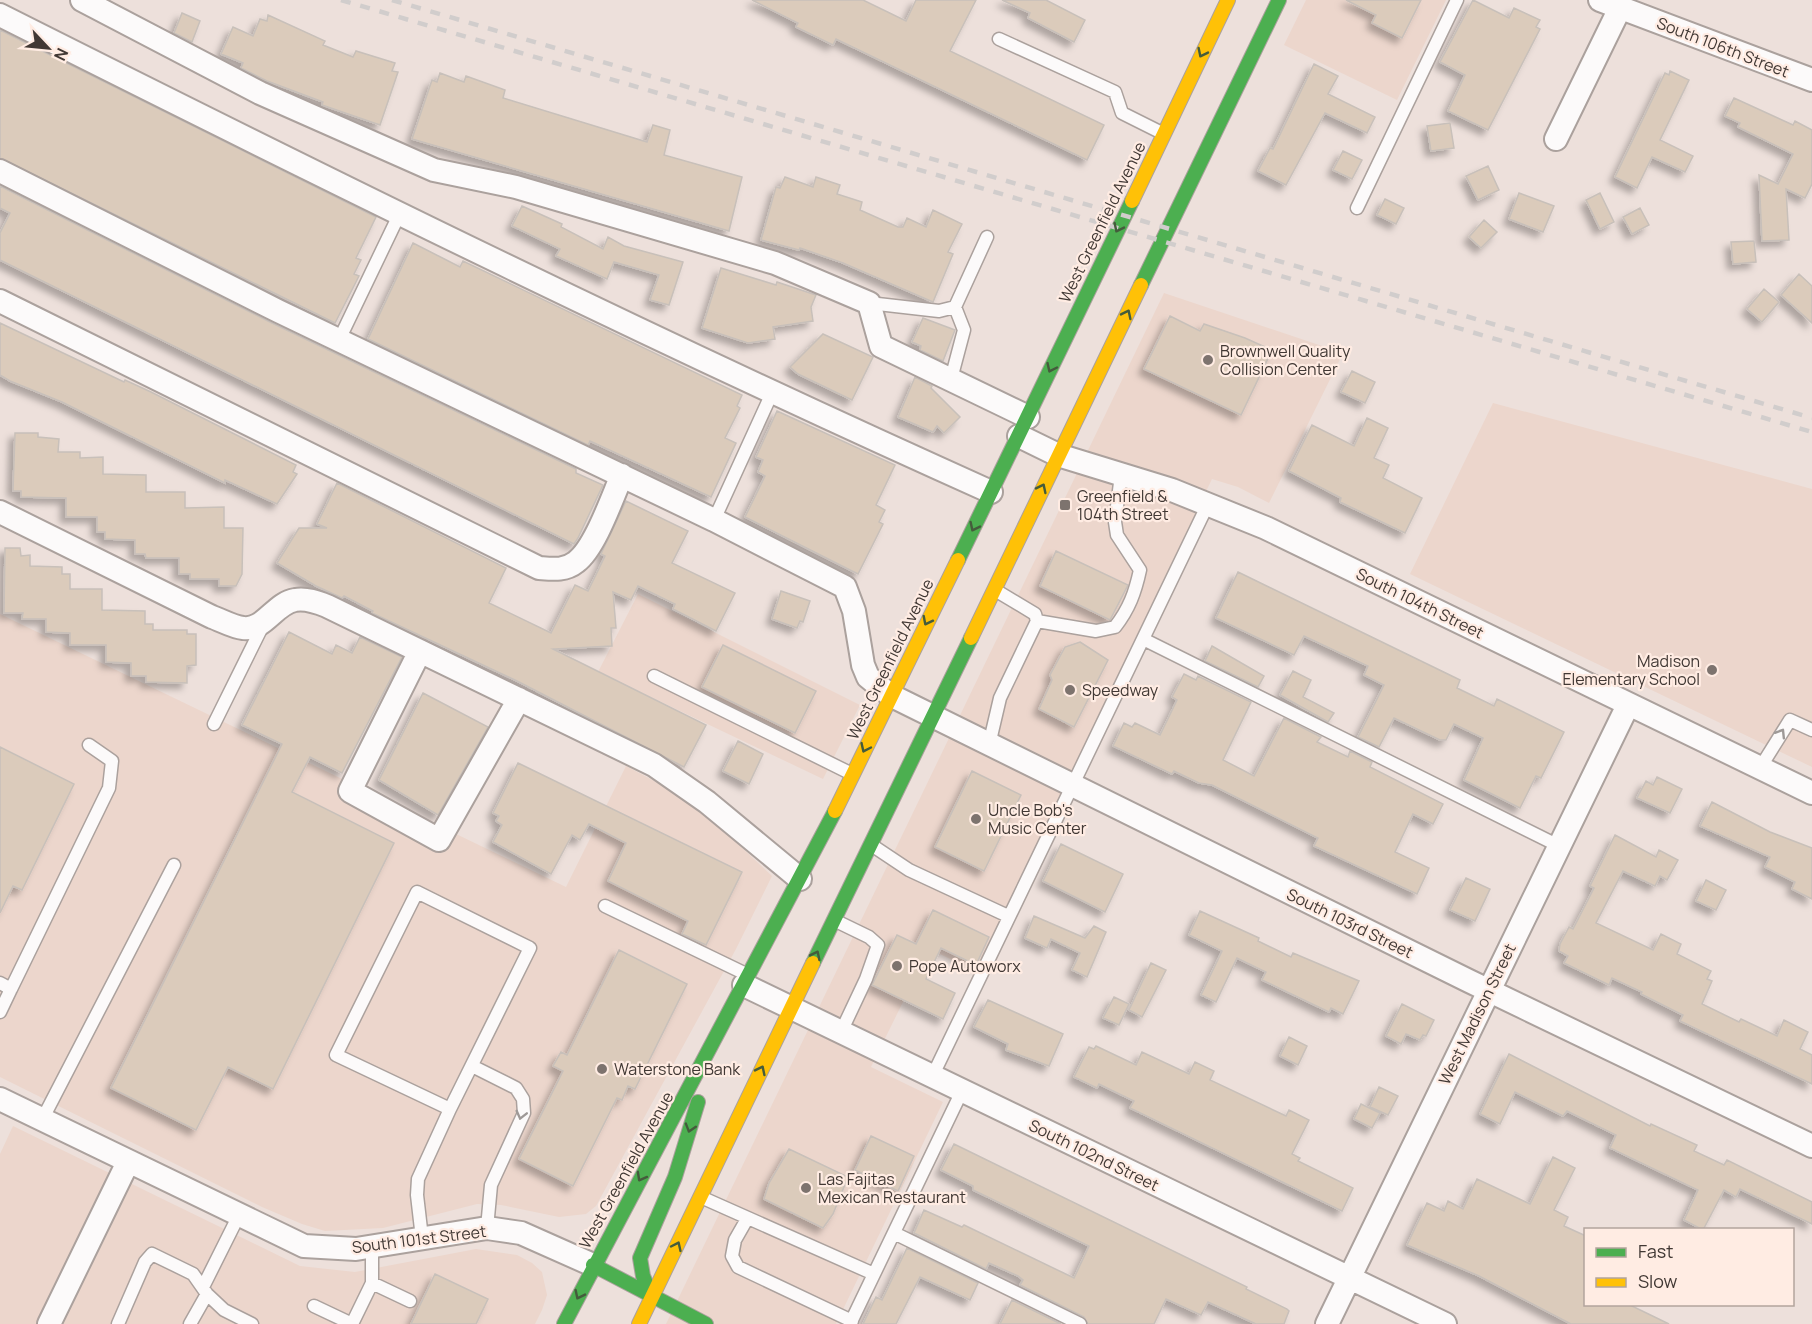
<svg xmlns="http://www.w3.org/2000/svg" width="1812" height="1324" viewBox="0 0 1812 1324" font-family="Manrope,sans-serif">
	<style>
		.built { fill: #ecd6cc }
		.building { fill: #dbcbbb; stroke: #c8c0ba; stroke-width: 1.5; filter: url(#shadow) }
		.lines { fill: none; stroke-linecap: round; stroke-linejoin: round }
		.lane-casing { stroke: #aba19d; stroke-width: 15 }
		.street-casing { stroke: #aba19d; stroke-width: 26 }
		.fast-casing { stroke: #aba19d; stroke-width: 16 }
		.slow-casing { stroke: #aba19d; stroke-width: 16 }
		.lane { stroke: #fcfafa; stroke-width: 12 }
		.street { stroke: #fcfafa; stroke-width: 22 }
		.fast { stroke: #4caf50; stroke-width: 14 }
		.slow { stroke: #ffc107; stroke-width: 14 }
		.rail { stroke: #d1cdcc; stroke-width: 4.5; stroke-dasharray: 10 10; stroke-linecap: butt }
		.oneway { stroke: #445c3c }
		.oneway2 { stroke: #9e9997 }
		.poi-dot { fill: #7d736e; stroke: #ffece3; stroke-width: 2 }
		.labels { text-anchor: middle; stroke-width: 4.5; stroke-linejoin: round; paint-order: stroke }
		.street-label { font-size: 16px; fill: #413834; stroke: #ffece3 }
		.poi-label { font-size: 16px; fill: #413834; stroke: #ffece3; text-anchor: start }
	</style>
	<defs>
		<filter id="shadow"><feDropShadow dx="-5.5" dy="5.5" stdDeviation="3" flood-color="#0004"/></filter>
	</defs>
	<rect width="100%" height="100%" fill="#ede0db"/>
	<!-- built -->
	<path class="built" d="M1306,0H1446L1397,100L1284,45Z
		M1164,293L1343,353L1269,503L1238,487L1212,479L976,971L929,949L871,1067L943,1102L836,1324H666Z
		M1493,403L1812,489V767L1410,574Z
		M638,594L860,705L823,779L598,672Z
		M0,614L566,887L626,766L694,802L772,876L736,949L596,1206L586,1214L559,1217L501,1205L477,1204L383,1228L325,1231L302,1224L262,1207L0,1077Z
		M13,1126L300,1266L355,1272L476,1249L517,1255L532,1263L542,1272L547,1295L542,1310L535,1324H0V1154Z"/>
	<!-- building -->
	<path class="building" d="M752,0H863L906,21L916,0H976L950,51L1104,125L1087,160L836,39L833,45L796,27L798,23Z
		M1002,0H1046L1085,20L1074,42L1028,18L1030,13Z
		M1346,0H1421L1402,38L1372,23L1376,15Z
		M1473,0L1509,18L1514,8L1540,20L1536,27L1540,29L1488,130L1448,111L1465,75L1440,62Z
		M182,13L200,21L192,42L174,33Z
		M268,15L325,41L323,45L353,57L356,51L395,63L392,71L398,72L380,125L322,105L323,102L267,81L241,68L243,63L221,54L233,27L253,36L260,19L267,21Z
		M0,30L376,217L356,258L361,260L354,274L359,276L335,323L0,158Z
		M1314,64L1338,76L1328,94L1375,117L1367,133L1325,113L1286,185L1258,171L1270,148L1273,149Z
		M1670,71L1689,80L1660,140L1693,156L1685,172L1652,157L1637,188L1615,177L1665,73L1669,75Z
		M440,73L464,82L466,76L505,90L503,98L647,142L653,125L670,130L664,155L742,177L729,231L412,139L432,80L437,82Z
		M1734,98L1793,125L1795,121L1812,130V184L1805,198L1786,189L1789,240L1762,241L1759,175L1778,184L1793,154L1738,127L1740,123L1725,116Z
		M1450,123L1454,148L1431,151L1427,126Z
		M1343,151L1362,160L1352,179L1333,170Z
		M1488,166L1499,190L1478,200L1466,176Z
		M785,177L813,187L816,177L840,185L837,194L862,202L860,210L898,227H903L907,218L926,227L933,210L962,224L948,252L953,254L933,302L843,263L800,248L799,250L761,240L776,187L780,188Z
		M0,186L272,323L576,469V473L603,485L578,538L574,544L0,260V233L10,213L0,208Z
		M1519,193L1554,206L1543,232L1509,219Z
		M1600,193L1614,222L1600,229L1586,200Z
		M1385,199L1404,208L1396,224L1377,215Z
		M522,206L562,224L561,227L603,249L608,237L624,246L683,262L669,305L650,300L659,275L614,262L607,279L556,256L560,249L512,226Z
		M1640,208L1649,225L1632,234L1623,217Z
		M1484,220L1497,232L1481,248L1469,237Z
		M1754,241L1756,262L1733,264L1731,242Z
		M413,243L460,267L463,261L742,395L737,406L740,408L725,438L736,443L711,497L590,441L588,445L368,339Z
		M721,268L776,285L777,282L816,295L811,307L813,321L773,327L775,339L748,343L702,328Z
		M1799,274L1812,286V323L1781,295Z
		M1764,289L1779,302L1762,322L1747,309Z
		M1170,316L1200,331L1204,324L1245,338L1272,350L1241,415L1144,369Z
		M923,318L955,330L943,361L920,350L921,346L912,342Z
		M0,323L124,382L125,380L151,392L296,465L293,472L297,474L277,504L225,480V483L62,402L10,381L0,375Z
		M823,334L873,357L852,400L798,374L790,367Z
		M1352,371L1375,382L1365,403L1341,392Z
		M915,377L932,386L931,388L960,417L944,433L937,426L933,432L898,417Z
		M777,411L895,465L876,505L885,510L879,522L883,524L858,574L745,517L765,476L758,472L763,460L756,457Z
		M1367,418L1388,428L1374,458L1389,465L1383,478L1422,498L1405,533L1340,502L1341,498L1289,471L1312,425L1354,446Z
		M15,433H38V437L59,439L58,452H80V458L103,457V474L146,475V492H185V508L224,507V528H243L242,574L236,586H219V579H190V574H179V558H146L145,554H135V540L105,539V532H97V517H66V498L21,497V491H13Z
		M337,483L506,568L489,603L551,633L575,585L588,591L605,556L601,554L626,501L688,531L672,563L735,593L716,631L673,609L675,604L638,586L631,600L613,592L616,628H611L612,646L553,649L706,725L684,767L517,681L372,613L373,611L344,596L342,598L316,586L277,563L299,528H327L317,524Z
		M5,548H20L21,556L30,555V566L62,567V574H70V589H102V610L145,611V624H153V630H187V634H196V665L187,666V683L146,682V676H131V663L106,662V645H70V633L46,632V619H22L23,613H4Z
		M1056,551L1128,585L1110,620L1040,586Z
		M1238,572L1460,680L1457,688L1494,706L1497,699L1564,732L1541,778L1536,776L1520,808L1464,780L1483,738L1454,724L1446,740H1440L1394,718L1379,747L1358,737L1384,685L1364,675L1368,666L1304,636L1294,655L1216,618Z
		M781,591L810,601L803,622L800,621L797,628L772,619Z
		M289,632L332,654L336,645L352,653L360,637L402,657L342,773L310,757L292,792L394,843L273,1089L228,1067L196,1130L111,1088L282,744L242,725Z
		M1080,642L1108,660L1074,727L1039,709L1052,680L1050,675L1065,647Z
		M723,645L816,691L795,733L702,687Z
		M1212,646L1264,676L1258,687L1205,661Z
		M1293,671L1311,680L1303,697L1334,713L1328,722L1280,695Z
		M1184,674L1196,680L1198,676L1251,702L1223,760L1254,776L1284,718L1321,737L1317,742L1348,757L1350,751L1372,762L1370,767L1443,804L1433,824L1413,814L1395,852L1429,868L1417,894L1314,846L1318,838L1212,785L1199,783L1174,771L1172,774L1113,746L1124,723L1132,727L1135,723L1160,735L1177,700L1172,697Z
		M423,693L488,727L438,815L379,780Z
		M738,741L763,754L749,784L723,771Z
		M0,747L74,784L22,890L13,886L0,913Z
		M518,763L742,872L706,945L682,934L688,921L608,881L626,843L589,824L580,840L572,835L551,874L493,842L502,825L496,821L499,816L493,813Z
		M972,771L1021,795L984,871L935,847Z
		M1657,777L1682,789L1670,813L1637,798L1646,781L1653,785Z
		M1712,802L1770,832L1812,848V899L1792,889L1795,882L1765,867L1770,857L1700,826Z
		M1615,835L1656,857L1659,850L1678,860L1667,880L1660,876L1655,886L1623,871L1596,923L1653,950L1661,934L1681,944L1677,954L1711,971L1707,979L1712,981L1702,1004L1739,1022L1741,1019L1777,1036L1784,1020L1808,1032L1800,1049L1812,1055V1084L1680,1021L1683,1015L1641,994L1642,992L1612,978L1609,985L1564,963L1568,956L1559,951L1560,944L1569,927L1573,929L1594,888L1590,886Z
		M1061,844L1123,874L1105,912L1043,881Z
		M1466,878L1490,889L1475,921L1450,910Z
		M1706,880L1726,890L1716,910L1696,901Z
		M933,910L989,937L976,965L941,948L926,979L955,993L943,1019L872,985L897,935L916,944Z
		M1200,911L1259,938L1258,941L1291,957L1293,953L1359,981L1343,1014L1331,1008L1329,1012L1262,980L1266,972L1237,958L1216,1002L1201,995L1222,951L1189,935Z
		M1034,916L1085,938L1094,926L1106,932L1087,977L1072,970L1080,953L1051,939L1047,948L1025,938Z
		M619,950L687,984L635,1089L628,1086L622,1100L617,1098L573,1186L519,1159L563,1071L553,1066L561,1052L567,1055Z
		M1151,963L1166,970L1142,1017L1129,1010Z
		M1114,997L1129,1004L1119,1025L1103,1018Z
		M988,1000L1063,1034L1049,1066L1006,1050L1008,1044L974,1027Z
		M1402,1004L1434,1020L1426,1036L1423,1035L1420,1040L1406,1034L1401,1044L1386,1036Z
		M1289,1037L1307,1046L1298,1065L1280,1056Z
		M1096,1046L1136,1065L1142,1052L1189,1074L1195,1062L1214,1071L1210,1080L1286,1116L1289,1110L1309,1120L1292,1154L1300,1158L1298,1161L1353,1188L1342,1211L1130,1108L1134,1101L1099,1084L1097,1088L1074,1077L1089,1047L1094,1049Z
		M1509,1054L1650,1126L1651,1124L1697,1145L1694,1151L1724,1165L1727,1160L1812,1202V1224L1740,1189L1736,1197L1724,1190L1703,1230L1684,1220L1698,1190L1610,1148L1616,1135L1567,1111L1563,1116L1515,1092L1500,1124L1480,1114Z
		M1379,1087L1398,1096L1388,1115L1370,1107Z
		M1361,1104L1380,1113L1372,1128L1354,1119Z
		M871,1136L914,1156L898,1191L855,1170Z
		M954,1144L1247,1287L1246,1289L1287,1309L1289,1311L1284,1324H1256L1208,1302L1201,1315L1166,1299L1154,1324H1088L1084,1317L1020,1285L1023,1280L1018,1276L989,1263L986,1269L914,1233L924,1210L962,1227L964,1225L1074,1278L1089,1246L973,1190V1186L941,1170Z
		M789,1149L848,1177L833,1214L823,1228L764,1199L769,1183Z
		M1553,1157L1575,1168L1554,1210L1568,1217L1564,1226L1586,1236V1305H1630L1669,1324H1571L1479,1276L1407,1245L1427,1203L1444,1211L1448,1201L1463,1209L1477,1179L1530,1204Z
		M907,1248L978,1283L970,1300L920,1277L896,1324H863L876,1297L882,1300Z
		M435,1274L488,1299L476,1324H411Z
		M1012,1300L1061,1324H1000Z"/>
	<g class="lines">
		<defs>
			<path id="lane" d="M999,39L1115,92L1122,113L1162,133
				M1357,208L1457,0
				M869,303L939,311L955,307L964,330L951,379
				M955,307L987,237
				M339,340L399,215
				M714,520L772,393
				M1037,621L1096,631L1115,627C1129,609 1135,593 1140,570L1117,535L1115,522L1121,475
				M1143,639L1559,846
				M654,676L852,774
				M214,724L264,623
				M989,745L1000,698L1037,621L1035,614L995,590
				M1760,768L1790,720L1812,730
				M873,846L909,870L1008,916
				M605,906L748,975
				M836,921L869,937L878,945L866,979L841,1032
				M0,983L11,989L0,1012
				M11,989L109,788L112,761L89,745
				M472,1066L516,1088L523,1099L524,1113L491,1185L487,1228
				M932,1077L1208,504
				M42,1120L174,865
				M703,1198L874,1274
				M747,1219L735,1240L732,1256L738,1267L852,1321
				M894,1233L1080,1324
				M422,1238L417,1195L418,1179L450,1109L530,948L417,892L336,1055L450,1109
				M372,1283L410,1301
				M203,1287L239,1215
				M314,1306L352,1324L372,1283V1247
				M118,1324L145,1262L152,1254L193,1274L207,1294L224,1310L252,1324
				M190,1324L207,1294
				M850,1324L962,1091"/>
			<path id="street" d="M82,0L260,93L434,170L516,187L775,263L869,303L881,346L1028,417
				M1600,0L1812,80
				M0,15C328,180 656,342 991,492
				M1556,139L1620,8
				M0,171L278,311L714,520L845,587L854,611L863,665L868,677L890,695L1469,981L1812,1146
				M0,301L539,568C552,569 565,571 576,562C595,548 612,498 622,475
				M1019,436L1058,455L1172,490L1266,528L1812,793
				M0,512L212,617C221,620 233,627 243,628C264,631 275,603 295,600C306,598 317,602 327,606L654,765L707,802L800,879
				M420,651L350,791L439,840L519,699
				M744,985L1445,1324
				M0,1099L304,1246L356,1249L487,1228L521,1233L593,1265
				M49,1324L128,1162
				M1327,1324L1628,705"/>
			<path id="fast" d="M1141,285L1279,0
				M958,560L1132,201
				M813,963L971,638
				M593,1265L706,1324
				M652,1298L643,1276L640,1258L675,1177L698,1102
				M564,1324L835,811"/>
			<path id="slow" d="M1132,201L1228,0
				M971,638L1141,285
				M835,811L958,560
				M639,1324L813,963"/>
		</defs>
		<!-- lane casing -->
		<use href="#lane" class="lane-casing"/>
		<!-- street casing -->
		<use href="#street" class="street-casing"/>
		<!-- fast casing -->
		<use href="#fast" class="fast-casing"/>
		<!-- slow casing -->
		<use href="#slow" class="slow-casing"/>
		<!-- lane -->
		<use href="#lane" class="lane"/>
		<!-- street -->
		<use href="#street" class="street"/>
		<!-- fast -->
		<use href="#fast" class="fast"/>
		<!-- slow -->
		<use href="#slow" class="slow"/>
		<!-- rail -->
		<path class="rail" d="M341,0L1812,432
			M392,0L1812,418"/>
	</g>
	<!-- one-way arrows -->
	<defs><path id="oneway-chevron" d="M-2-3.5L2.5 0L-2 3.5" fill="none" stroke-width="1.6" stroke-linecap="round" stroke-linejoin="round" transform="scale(1.5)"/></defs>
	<g class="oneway">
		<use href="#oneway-chevron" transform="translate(1202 53) rotate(116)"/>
		<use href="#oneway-chevron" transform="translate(1118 228) rotate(116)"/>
		<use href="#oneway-chevron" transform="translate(1127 314) rotate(-64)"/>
		<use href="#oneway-chevron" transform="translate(1051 368) rotate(115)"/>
		<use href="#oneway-chevron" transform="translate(1042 488) rotate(-64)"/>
		<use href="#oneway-chevron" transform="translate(974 527) rotate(116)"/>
		<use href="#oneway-chevron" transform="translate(927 621) rotate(117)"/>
		<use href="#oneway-chevron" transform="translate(865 748) rotate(115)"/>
		<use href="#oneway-chevron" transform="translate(816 955) rotate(-64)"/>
		<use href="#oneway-chevron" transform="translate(761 1070) rotate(-64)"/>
		<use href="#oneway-chevron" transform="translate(690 1128) rotate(107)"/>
		<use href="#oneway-chevron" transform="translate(641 1177) rotate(119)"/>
		<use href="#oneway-chevron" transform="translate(677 1246) rotate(-65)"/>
		<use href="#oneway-chevron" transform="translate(579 1295) rotate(116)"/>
	</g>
	<g class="oneway2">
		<use href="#oneway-chevron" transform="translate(1781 733) rotate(-58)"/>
		<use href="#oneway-chevron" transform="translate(521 1115) rotate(104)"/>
	</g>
	<!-- markers -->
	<g class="poi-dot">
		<circle cx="1208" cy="360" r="6"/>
		<rect x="1059" y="499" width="12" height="12" rx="3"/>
		<circle cx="1712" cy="670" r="6"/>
		<circle cx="1070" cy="690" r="6"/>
		<circle cx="976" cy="819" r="6"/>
		<circle cx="897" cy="966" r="6"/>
		<circle cx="602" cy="1069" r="6"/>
		<circle cx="806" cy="1188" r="6"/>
	</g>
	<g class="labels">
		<!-- street labels -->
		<g class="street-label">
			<text transform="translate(1723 47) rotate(21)" y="6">South 106th Street</text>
			<text transform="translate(1102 222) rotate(-64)" y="6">West Greenfield Avenue</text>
			<text transform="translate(1420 603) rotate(26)" y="6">South 104th Street</text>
			<text transform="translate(890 659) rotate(-64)" y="6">West Greenfield Avenue</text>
			<text transform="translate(1350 923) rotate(26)" y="6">South 103rd Street</text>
			<text transform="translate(1477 1014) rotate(-64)" y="6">West Madison Street</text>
			<text transform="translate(1094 1155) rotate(26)" y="6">South 102nd Street</text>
			<text transform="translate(626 1170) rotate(-61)" y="6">West Greenfield Avenue</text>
			<text transform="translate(419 1239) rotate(-7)" y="6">South 101st Street</text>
		</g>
		<!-- poi labels -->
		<g class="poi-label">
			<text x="1220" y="357">Brownwell Quality<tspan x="1220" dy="18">Collision Center</tspan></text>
			<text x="1077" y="502">Greenfield &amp;<tspan x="1077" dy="18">104th Street</tspan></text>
			<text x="1700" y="667" text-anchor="end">Madison<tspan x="1700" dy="18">Elementary School</tspan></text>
			<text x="1082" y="696">Speedway</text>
			<text x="988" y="816">Uncle Bob's<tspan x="988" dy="18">Music Center</tspan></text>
			<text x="909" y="972">Pope Autoworx</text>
			<text x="614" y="1075">Waterstone Bank</text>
			<text x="818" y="1185">Las Fajitas<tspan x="818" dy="18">Mexican Restaurant</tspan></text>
		</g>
	</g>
	<!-- legend -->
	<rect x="1584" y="1228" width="210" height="78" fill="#ffece3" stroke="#b3a49d" stroke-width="1.5"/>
	<rect x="1596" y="1248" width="30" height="9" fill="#4caf50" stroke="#b3a49d" stroke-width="1.5"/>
	<text x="1638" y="1258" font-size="18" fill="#413834">Fast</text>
	<rect x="1596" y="1278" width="30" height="9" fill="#ffc107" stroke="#b3a49d" stroke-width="1.5"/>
	<text x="1638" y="1288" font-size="18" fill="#413834">Slow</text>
	<!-- north arrow -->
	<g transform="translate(48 48) rotate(116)" stroke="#ffece3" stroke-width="4.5" paint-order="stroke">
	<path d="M0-4.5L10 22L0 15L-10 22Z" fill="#413834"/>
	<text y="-9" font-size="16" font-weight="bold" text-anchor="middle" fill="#413834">N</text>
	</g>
</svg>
